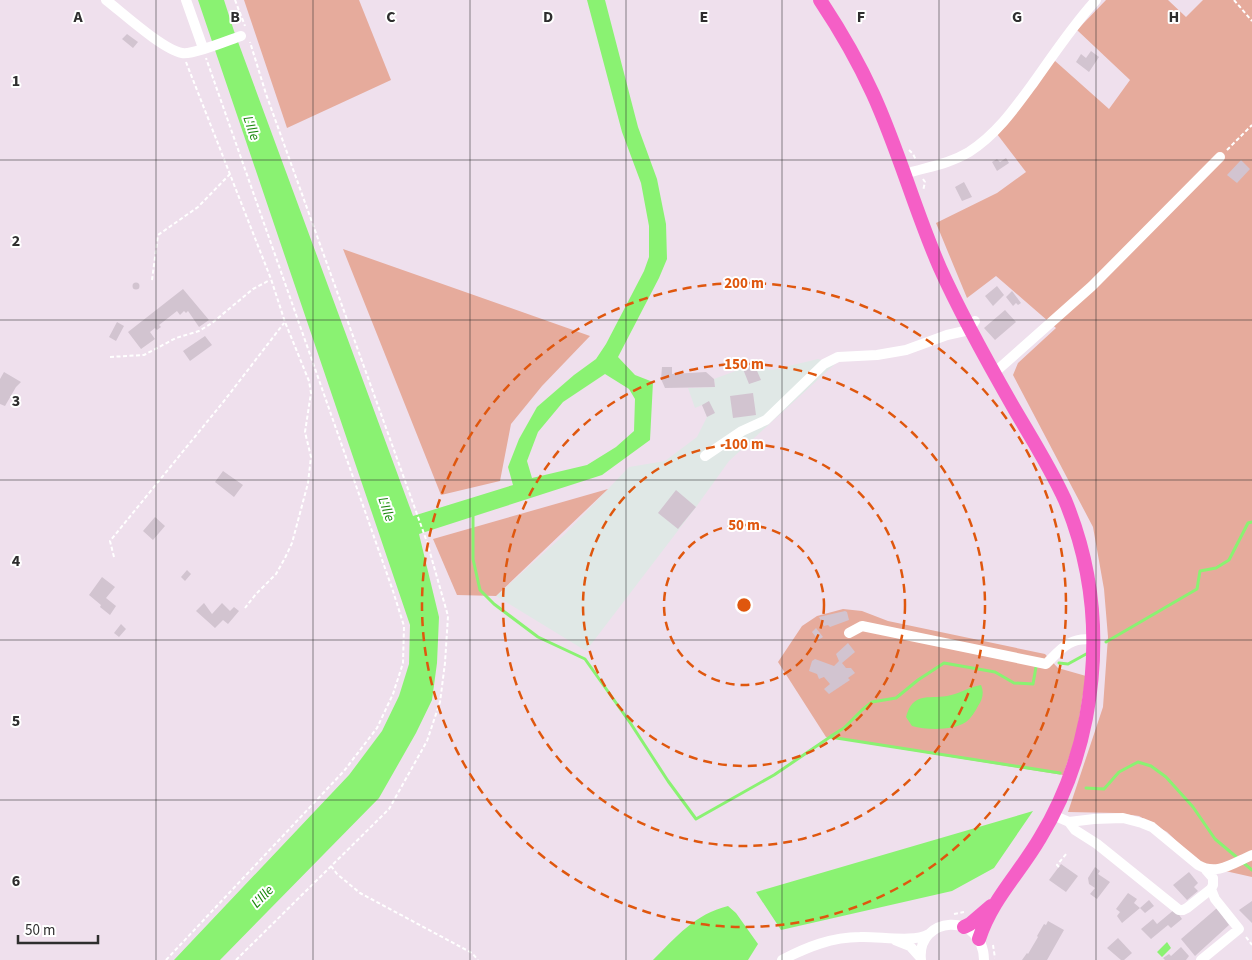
<svg xmlns="http://www.w3.org/2000/svg" width="1252" height="960" viewBox="0 0 1252 960" font-family="'Source Sans 3',sans-serif">
	<style>
		.industrial { fill: #e0e8e6 }
		.green { fill: #e6ab9c }
		.water { fill: #8af272; fill-rule: evenodd }
		.lines { fill: none; stroke-linecap: round; stroke-linejoin: round }
		.stream { stroke: #8af272; stroke-width: 3 }
		.building { fill: #d2c4d0 }
		.path { stroke: #fff; stroke-width: 2; stroke-dasharray: 4 2.5; stroke-linecap: butt }
		.minor { stroke: #fff; stroke-width: 10 }
		.major { stroke: #f55fc6; stroke-width: 14 }
		.grid { fill: none; stroke: #2e2e2e; stroke-width: 1; stroke-opacity: 0.55 }
		.ring { fill: none; stroke: #df570e; stroke-width: 2.5; stroke-dasharray: 9 6 }
		.labels { text-anchor: middle; stroke-width: 4; stroke-linejoin: round; paint-order: stroke }
		.water-label { font-size: 14px; font-style: italic; fill: #19870b; stroke: #fff }
		.grid-label { font-size: 16px; text-anchor: middle; font-weight: bold; fill: #2e2e2e; stroke: #fff; stroke-width: 4; stroke-linejoin: round; paint-order: stroke }
		.centre { fill: #df570e; stroke: #fff; stroke-width: 2.5 }
		.ring-label { font-size: 15px; text-anchor: middle; font-weight: bold; fill: #df570e; stroke: #fff; stroke-width: 4; stroke-linejoin: round; paint-order: stroke }
	</style>
	<rect width="100%" height="100%" fill="#efe0ed"/>
	<!-- industrial -->
	<path class="industrial" d="M818,359L835,364L729,461L696,507L586,651L496,596L565,534L629,467L665,461L697,437L707,417L702,405L695,408L688,388L715,387L714,379L754,364L772,370Z"/>
	<!-- green -->
	<path class="green" d="M244,0H359L391,80L287,128Z
		M1106,0H1168L1186,17L1203,0H1252V877L1203,866L1167,832L1139,816L1116,813L1068,812L1103,707L1108,637L1104,589L1093,527L1013,375L1018,363L1056,328L996,276L967,298L936,223L997,193L1026,172L997,134L1054,60L1109,109L1130,80L1077,30Z
		M343,249L590,336L542,386L511,424L500,481L441,495Z
		M608,489L496,596L457,595L433,539Z
		M843,609L862,611L888,621L1045,654L1058,668L1086,676L1076,737L1063,775L826,737L778,662L802,626L817,616Z"/>
	<!-- water -->
	<path class="water" d="M198,0H224L234,31L413,516L513,485L508,467L519,439L537,407L574,375L596,359L606,344L644,271L649,257V226L641,183L622,132L587,0H605L638,127L657,179L666,224L667,259L659,278L618,357L635,375L653,382L650,440L602,475L419,534L439,617L437,663L432,700L416,733L379,798L220,960H174L349,775L382,731L399,696L409,664L410,625ZM605,374L629,389L635,399L634,431L616,447L587,465L532,478L527,461L538,432L563,402Z
		M981,685C984,692 983,699 978,706C975,712 971,718 966,722C952,731 927,730 912,726L906,717C913,692 927,699 947,696C959,694 969,687 981,685Z
		M1033,811L994,868L952,891L781,930L756,892Z
		M728,906L736,913L758,944L748,960H653C676,937 695,914 728,906Z
		M1167,942L1171,948L1162,957L1157,952Z"/>
	<g class="lines">
		<!-- stream -->
		<path class="stream" d="M473,513V559L480,590L494,604L538,637L585,659L631,724L668,781L696,819L774,775L830,737L1060,773
			M1106,642L1197,589L1200,571L1216,568L1229,560L1248,523L1252,522
			M1059,663L1068,664L1088,653
			M831,736L844,728L862,710L872,702L896,698L918,680L944,663L995,672L1014,683L1033,684L1036,667
			M1086,788L1104,789L1119,772L1138,762L1151,766L1166,777L1193,807L1215,839L1252,870"/>
	</g>
	<!-- building -->
	<path class="building" d="M127,34L138,42L133,48L122,39Z
		M1091,51L1099,57L1089,72L1076,62L1081,54L1086,58Z
		M1006,158L1009,163L997,171L992,162L997,159L1000,162Z
		M1241,160L1250,169L1237,183L1227,175Z
		M964,182L972,197L962,201L955,187Z
		M132.5 286a3.5 3.5 0 1 1 7 0a3.5 3.5 0 1 1-7 0Z
		M997,286L1004,295L993,306L985,296Z
		M183,289L209,320L199,327L188,311L186,313L184,311L180,315L177,311L159,325L161,327L157,330L155,328L150,332L155,339L141,349L128,332Z
		M1012,291L1021,303L1018,305L1016,303L1013,306L1006,297Z
		M1005,310L1016,322L995,340L984,328Z
		M117,322L124,326L116,341L109,337Z
		M205,336L212,345L190,361L183,351Z
		M754,364L761,380L749,384L743,369Z
		M662,367H672V374L706,372L714,379L715,387L665,388L661,379Z
		M4,372L21,382L16,387L5,406L0,404V379Z
		M753,393L756,415L733,418L730,396Z
		M709,401L715,413L707,417L702,405Z
		M223,471L243,485L234,497L215,482Z
		M676,490L696,507L678,529L658,513Z
		M155,517L165,526L153,540L143,531Z
		M187,570L191,574L185,581L181,577Z
		M102,577L115,587L106,598L116,606L110,615L100,607L101,605L89,595Z
		M204,603L212,614L222,603L230,611L234,607L239,611L228,624L223,620L215,628L196,611Z
		M845,611L847,612L849,620L830,627L828,625L824,626L819,617Z
		M121,624L126,629L119,637L114,633Z
		M816,628L823,637L818,640L812,632Z
		M848,643L855,652L842,663L846,668H851L855,673L848,678L850,680L829,694L824,689L830,684L824,677L819,679L817,674L809,671L812,661L815,659L834,666L839,661L836,654Z
		M1061,864L1078,876L1066,892L1049,880Z
		M1095,867L1100,871L1098,874L1110,882L1097,899L1090,894L1095,888L1089,884L1088,878Z
		M1189,872L1198,883L1194,887L1198,891L1187,900L1173,885Z
		M1128,893L1137,899L1134,903L1140,908L1122,923L1117,916L1120,912L1116,909Z
		M1149,900L1154,906L1145,913L1140,908Z
		M1252,901V923L1239,910Z
		M1217,908L1229,925L1195,956L1181,939Z
		M1175,909L1182,919L1171,928L1168,925L1151,939L1141,929L1153,919L1157,924Z
		M1048,921L1064,930L1047,960H1022L1027,953L1028,954L1038,937L1037,936L1044,924L1046,925Z
		M1118,938L1132,953L1124,960H1121L1107,948Z
		M1181,947L1189,956L1186,960H1165L1163,958L1169,954L1171,956Z"/>
	<g class="lines">
		<!-- path -->
		<path class="path" d="M235,0L245,26
			M1234,0L1252,21
			M186,62L271,279L285,322L309,381L311,393L305,432L311,457L308,483L292,543L285,558L276,574L256,594L245,608
			M909,150L913,154L916,160
			M1227,150L1252,125
			M923,179L925,182L923,191
			M152,280L158,235L198,207L230,174
			M110,357L144,355L176,338L199,331L212,323L253,289L270,280
			M114,557L110,541L224,401L284,323
			M331,866L337,874L360,893L472,953L478,960
			M1059,867L1057,865L1067,853
			M954,914L964,912
			M1246,937L1252,945
			M993,945L995,958
			M166,960L344,771L377,728L393,694L403,663L404,626L393,591L206,58
			M236,960L389,809L427,741L440,702L445,663L448,616L427,542L266,94L250,42"/>
		<!-- minor -->
		<path class="minor" d="M106,0C123,13 162,49 182,53C193,55 229,40 241,36
			M186,0L203,48
			M905,174C927,167 949,164 969,152C997,134 1015,108 1034,82C1054,54 1073,25 1096,0
			M994,373L1092,286L1220,157
			M705,456L742,431L766,420L824,364L838,357L877,355L906,350L947,335L965,331L969,329L975,321
			M849,633L862,626L1046,664C1061,649 1070,636 1094,640
			M1053,815L1069,822L1094,819L1123,818L1142,823L1152,827L1198,865C1217,876 1233,863 1252,855
			M1069,822L1075,830L1097,844L1179,910H1183L1187,908L1211,889
			M895,940L910,946L920,957
			M782,960C807,947 832,937 860,937C879,936 914,943 929,934
			M921,960C916,916 983,910 984,960
			M1201,960L1239,929L1215,899L1211,889L1213,885V878L1206,870"/>
		<!-- major -->
		<path class="major" d="M820,0C840,30 858,61 873,94C899,151 915,211 940,268C962,317 988,363 1015,410C1032,439 1051,469 1065,500C1094,570 1100,644 1086,718C1078,759 1062,802 1040,838C1019,874 992,899 979,939
			M964,927L970,924L991,906"/>
	</g>
	<!-- grid -->
	<path class="grid" d="M156,0V960M313,0V960M470,0V960M626,0V960M782,0V960M939,0V960M1096,0V960M0,160H1252M0,320H1252M0,480H1252M0,640H1252M0,800H1252"/>
	<!-- distance rings -->
	<g class="ring">
		<circle cx="744" cy="605" r="80"/>
		<circle cx="744" cy="605" r="161"/>
		<circle cx="744" cy="605" r="241"/>
		<circle cx="744" cy="605" r="322"/>
	</g>
	<g class="labels">
		<!-- water labels -->
		<g class="water-label">
			<text transform="translate(252 128) rotate(71)" y="5">L'Ille</text>
			<text transform="translate(387 509) rotate(71)" y="5">L'Ille</text>
			<text transform="translate(262 896) rotate(-45)" y="5">L'Ille</text>
		</g>
	</g>
	<g class="grid-label">
		<text x="78" y="22">A</text>
		<text x="235" y="22">B</text>
		<text x="391" y="22">C</text>
		<text x="548" y="22">D</text>
		<text x="704" y="22">E</text>
		<text x="861" y="22">F</text>
		<text x="1017" y="22">G</text>
		<text x="1174" y="22">H</text>
		<text x="16" y="86">1</text>
		<text x="16" y="246">2</text>
		<text x="16" y="406">3</text>
		<text x="16" y="566">4</text>
		<text x="16" y="726">5</text>
		<text x="16" y="886">6</text>
	</g>
	<circle cx="744" cy="605" r="8" class="centre"/>
	<g class="ring-label">
		<text x="744" y="288">200 m</text>
		<text x="744" y="369">150 m</text>
		<text x="744" y="449">100 m</text>
		<text x="744" y="530">50 m</text>
	</g>
	<!-- scale -->
	<path d="M18 935v8h80v-8" fill="none" stroke="#2e2e2e" stroke-width="2.5"/>
	<text x="25" y="935" font-size="15" fill="#2e2e2e" stroke="#ffffff" stroke-width="4" paint-order="stroke">50 m</text>
</svg>
